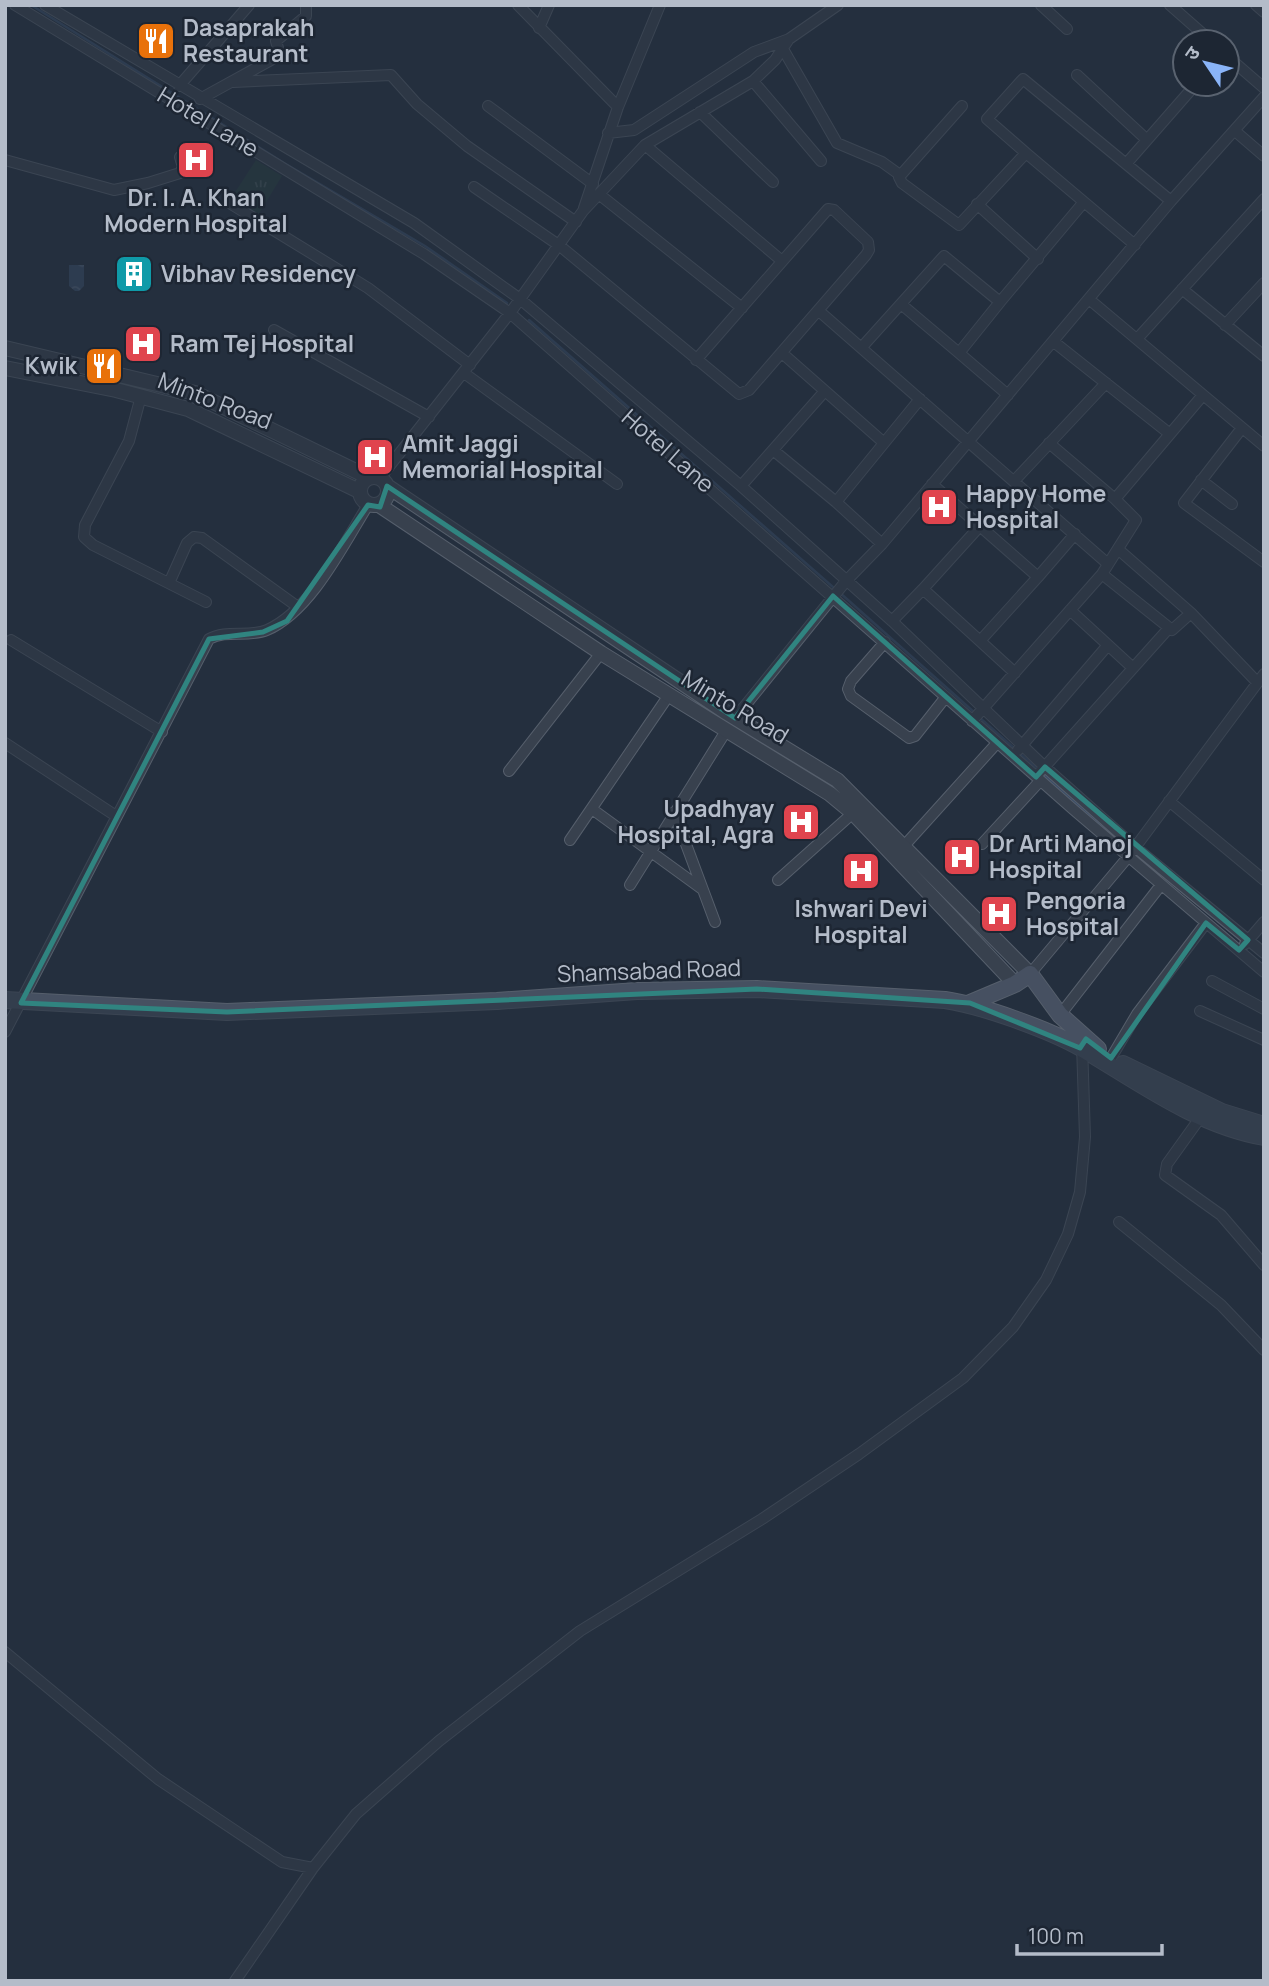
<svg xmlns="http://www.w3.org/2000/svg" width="1269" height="1986" viewBox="0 0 1269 1986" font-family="Manrope,'Noto Sans Devanagari',sans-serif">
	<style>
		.grass { fill: url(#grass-tufts) }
		.water { fill: url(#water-ripples) }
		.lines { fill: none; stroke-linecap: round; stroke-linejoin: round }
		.stream { stroke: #394c67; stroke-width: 2.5 }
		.minor-casing { stroke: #565f6c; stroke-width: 12 }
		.tertiary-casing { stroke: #565f6c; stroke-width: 16 }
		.secondary-casing { stroke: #565f6c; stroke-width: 18 }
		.minor { stroke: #38414e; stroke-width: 10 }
		.tertiary { stroke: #38414e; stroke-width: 14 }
		.secondary { stroke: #465061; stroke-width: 16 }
		.marked { fill: none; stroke: #308480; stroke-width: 5; stroke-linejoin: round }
		.labels { text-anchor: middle; stroke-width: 5; stroke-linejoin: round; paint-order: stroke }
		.poi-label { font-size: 23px; font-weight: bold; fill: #b4bcc9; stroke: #1d2633; text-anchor: start }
		.street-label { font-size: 23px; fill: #b4bcc9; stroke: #1d2633 }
	</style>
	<defs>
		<pattern id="grass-tufts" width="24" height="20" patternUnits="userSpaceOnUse" patternTransform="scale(1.75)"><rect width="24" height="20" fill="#263c3f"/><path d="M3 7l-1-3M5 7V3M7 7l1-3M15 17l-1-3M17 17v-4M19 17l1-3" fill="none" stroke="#435659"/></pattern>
		<pattern id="water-ripples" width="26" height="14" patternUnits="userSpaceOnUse" patternTransform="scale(1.75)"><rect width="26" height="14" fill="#394c67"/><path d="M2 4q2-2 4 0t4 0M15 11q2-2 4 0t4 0" fill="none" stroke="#53647b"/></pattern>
	</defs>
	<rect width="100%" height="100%" fill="#242f3e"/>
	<!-- grass -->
	<path class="grass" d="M256,160L282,176L257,217L230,200Z"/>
	<!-- water -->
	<path class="water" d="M69,265H84V286L79,291H75L69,286Z"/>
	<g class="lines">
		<!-- stream -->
		<path class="stream" d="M31,5L284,163L425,246L507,303
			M529,320L834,588
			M839,592L975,713
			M980,718L1014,748
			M1019,753L1038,769
			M1043,774L1119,841"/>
		<defs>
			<path id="minor" d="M15,5L424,254L510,313L1074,810L1264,972
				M45,5L414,223L520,299L741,486L892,621L1045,767L1135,847L1264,953
				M518,5L618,107
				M1041,5L1067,29
				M1170,5L1212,42
				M1256,5L1264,12
				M539,28L549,5
				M783,49L837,143L882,162L900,175
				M1227,56L1264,88
				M1077,75L1146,139
				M753,81L821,161
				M233,82L391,75L417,104L467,146L576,222
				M179,86L249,5
				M200,99L280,55L276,41L306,16V5
				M488,106L593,184
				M962,106L899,177L902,183L959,225L1026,153L1135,245
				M700,112L773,182
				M1235,131L1264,156
				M608,133L634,130L754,52L789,39L838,5
				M645,145L782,261
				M1026,153L987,119L1023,79L1171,201
				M5,160L114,190L148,183L180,173L183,167L180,157
				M1126,164L1196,84
				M474,187L560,246L739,394L749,390L866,255L869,250L868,242L834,210L828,209L696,360
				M600,195L742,308
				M231,204L368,288L470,365
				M977,204L1038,259
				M584,208L618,107L660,5
				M1182,289L1264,356
				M1090,300L1264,446
				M1000,302L1083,203
				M901,304L959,353
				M819,311L1108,564
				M1225,325L1264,283
				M274,330L429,417
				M1137,339L1264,199
				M862,347L944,256L1000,302L959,353L1008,395
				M782,353L883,442
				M464,373L617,484
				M141,396L129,441L85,525L84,537L93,545L206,602
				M1242,428L1184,503L1264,562
				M1170,434L1203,395
				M1049,443L1115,499L1170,434L1054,342
				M773,450L836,502
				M380,478L510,313L583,211L645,145L753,81L775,60L789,39
				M1015,480L1106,383
				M1201,480L1232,504
				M932,484L1038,577L1075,534
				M741,486L824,392
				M980,526L923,589L980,641
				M882,544L836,502L920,399
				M1119,550L1191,613L1257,682
				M1102,574L1172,630L1191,613
				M170,581L187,543L194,537L202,538L298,607
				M892,621L923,589
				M11,640L162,732
				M885,642L851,681L848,689L851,696L909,738L915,736L945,698
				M1108,645L1133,668
				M1015,673L980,641L1038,577
				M735,718L846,581L882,544L1171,201L1264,97
				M972,721L1102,574L1136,520L1115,499
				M5,743L116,816
				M1018,750L1108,645L1070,610
				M509,771L601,653
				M1040,772L1169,628
				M1169,801L1264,880
				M592,809L702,889
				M674,812L715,922
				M570,840L669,695
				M982,844L1040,781
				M904,846L997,743
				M778,880L853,813
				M630,885L726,731
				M1245,944L1264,922
				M1030,974L1128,857L1264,674
				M1212,981L1264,1009
				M1200,1011L1264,1040
				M1060,1015L1161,885
				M5,1032L209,639C227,629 248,638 267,630C311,611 343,545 368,505
				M1111,1058L1137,1014L1206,923
				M1205,1111L1167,1164L1165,1175L1221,1215L1264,1265
				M1119,1222L1221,1305L1264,1350
				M5,1652L158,1779L282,1862L313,1868
				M235,1981L313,1868L356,1814L439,1741L580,1631L762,1519L859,1454L963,1378L1013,1327L1046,1280L1068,1234L1080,1192L1085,1137L1082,1044"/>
			<path id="tertiary" d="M5,348L195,393L368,477
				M5,368L116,390L188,409L359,491
				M360 491a14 14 0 1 1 28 0a14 14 0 1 1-28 0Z
				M387,486L724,711L837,780L1030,974
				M379,505L601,653L830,794L853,813L1015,984"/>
			<path id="secondary" d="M5,1000L227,1012L497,1001L637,991L757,989L945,1000C980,1005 1050,1030 1081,1048C1139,1082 1196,1125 1264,1137
				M970,1003L1015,984L1030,974L1060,1015L1098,1049
				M1123,1064L1222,1112L1264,1125"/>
		</defs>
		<!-- minor casing -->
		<use href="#minor" class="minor-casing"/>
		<!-- tertiary casing -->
		<use href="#tertiary" class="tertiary-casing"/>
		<!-- secondary casing -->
		<use href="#secondary" class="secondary-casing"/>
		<!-- minor -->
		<use href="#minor" class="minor"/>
		<!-- tertiary -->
		<use href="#tertiary" class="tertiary"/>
		<!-- secondary -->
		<use href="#secondary" class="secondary"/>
	</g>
	<!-- marked area -->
	<path d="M0 0H1269V1986H0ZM387,486L735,718L833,596L1036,777L1045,767L1248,940L1239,950L1206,923L1111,1058L1086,1039L1080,1048L970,1003L757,989L227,1012L21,1003L209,639L263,632L287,621L368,505L380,507Z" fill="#242f3e" fill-opacity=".55" fill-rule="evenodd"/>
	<path class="marked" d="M387,486L735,718L833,596L1036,777L1045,767L1248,940L1239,950L1206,923L1111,1058L1086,1039L1080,1048L970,1003L757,989L227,1012L21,1003L209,639L263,632L287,621L368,505L380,507Z"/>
	<!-- icons -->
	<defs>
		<symbol id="restaurant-square" viewBox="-11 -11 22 22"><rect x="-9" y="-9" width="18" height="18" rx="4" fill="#e8710a" stroke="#1d2633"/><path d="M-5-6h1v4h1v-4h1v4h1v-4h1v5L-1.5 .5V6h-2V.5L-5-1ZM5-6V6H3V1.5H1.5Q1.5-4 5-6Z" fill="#fff"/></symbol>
		<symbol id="hospital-square" viewBox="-11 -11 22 22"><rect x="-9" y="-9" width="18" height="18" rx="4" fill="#e0444e" stroke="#1d2633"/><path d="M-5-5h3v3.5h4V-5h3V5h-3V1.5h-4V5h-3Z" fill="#fff"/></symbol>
		<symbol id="building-square" viewBox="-11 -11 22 22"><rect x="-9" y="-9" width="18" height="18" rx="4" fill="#0f9aa8" stroke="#1d2633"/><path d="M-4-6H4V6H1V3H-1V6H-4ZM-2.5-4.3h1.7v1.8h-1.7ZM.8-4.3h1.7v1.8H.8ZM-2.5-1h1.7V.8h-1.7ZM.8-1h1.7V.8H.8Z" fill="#fff"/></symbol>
	</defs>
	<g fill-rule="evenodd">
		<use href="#restaurant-square" x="134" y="19" width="44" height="44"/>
		<use href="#hospital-square" x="174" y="138" width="44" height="44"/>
		<use href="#building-square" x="112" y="252" width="44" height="44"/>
		<use href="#hospital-square" x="121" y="322" width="44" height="44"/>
		<use href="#restaurant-square" x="82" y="344" width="44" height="44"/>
		<use href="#hospital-square" x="353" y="435" width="44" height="44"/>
		<use href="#hospital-square" x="917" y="485" width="44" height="44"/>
		<use href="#hospital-square" x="779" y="800" width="44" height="44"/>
		<use href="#hospital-square" x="940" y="835" width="44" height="44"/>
		<use href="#hospital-square" x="839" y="849" width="44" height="44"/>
		<use href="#hospital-square" x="977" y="892" width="44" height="44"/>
	</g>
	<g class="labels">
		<!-- poi labels -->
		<g class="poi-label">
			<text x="183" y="36">Dasaprakah<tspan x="183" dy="26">Restaurant</tspan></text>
			<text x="196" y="206" text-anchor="middle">Dr. I. A. Khan<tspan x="196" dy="26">Modern Hospital</tspan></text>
			<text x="161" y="282">Vibhav Residency</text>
			<text x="170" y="352">Ram Tej Hospital</text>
			<text x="77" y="374" text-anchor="end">Kwik</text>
			<text x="402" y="452">Amit Jaggi<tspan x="402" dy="26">Memorial Hospital</tspan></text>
			<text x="966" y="502">Happy Home<tspan x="966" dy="26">Hospital</tspan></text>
			<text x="774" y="817" text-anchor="end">Upadhyay<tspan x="774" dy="26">Hospital, Agra</tspan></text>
			<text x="989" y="852">Dr Arti Manoj<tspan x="989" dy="26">Hospital</tspan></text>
			<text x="1026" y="909">Pengoria<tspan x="1026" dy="26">Hospital</tspan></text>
			<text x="861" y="917" text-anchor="middle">Ishwari Devi<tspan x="861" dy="26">Hospital</tspan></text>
		</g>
		<!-- street labels -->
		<g class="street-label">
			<text transform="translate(208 122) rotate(31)" y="8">Hotel Lane</text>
			<text transform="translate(215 401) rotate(21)" y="8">Minto Road</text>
			<text transform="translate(668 451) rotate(41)" y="8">Hotel Lane</text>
			<text transform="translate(735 707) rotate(31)" y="8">Minto Road</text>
			<text transform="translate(649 971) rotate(-2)" y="8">Shamsabad Road</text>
		</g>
	</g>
	<!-- border -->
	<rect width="1269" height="1986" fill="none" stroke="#b4bcc9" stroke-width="14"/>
	<!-- north arrow -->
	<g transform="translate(1206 63) rotate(305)"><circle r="33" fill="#1d2633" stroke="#59626f" stroke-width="2"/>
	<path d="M0-5L12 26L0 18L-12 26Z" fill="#8ab4f8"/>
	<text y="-10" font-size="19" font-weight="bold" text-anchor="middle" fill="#b4bcc9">उ</text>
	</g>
	<!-- scale -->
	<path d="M1017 1944v10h145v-10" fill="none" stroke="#b4bcc9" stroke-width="3.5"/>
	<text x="1028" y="1944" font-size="21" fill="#b4bcc9" stroke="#1d2633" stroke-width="5" paint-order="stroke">100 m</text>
</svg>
